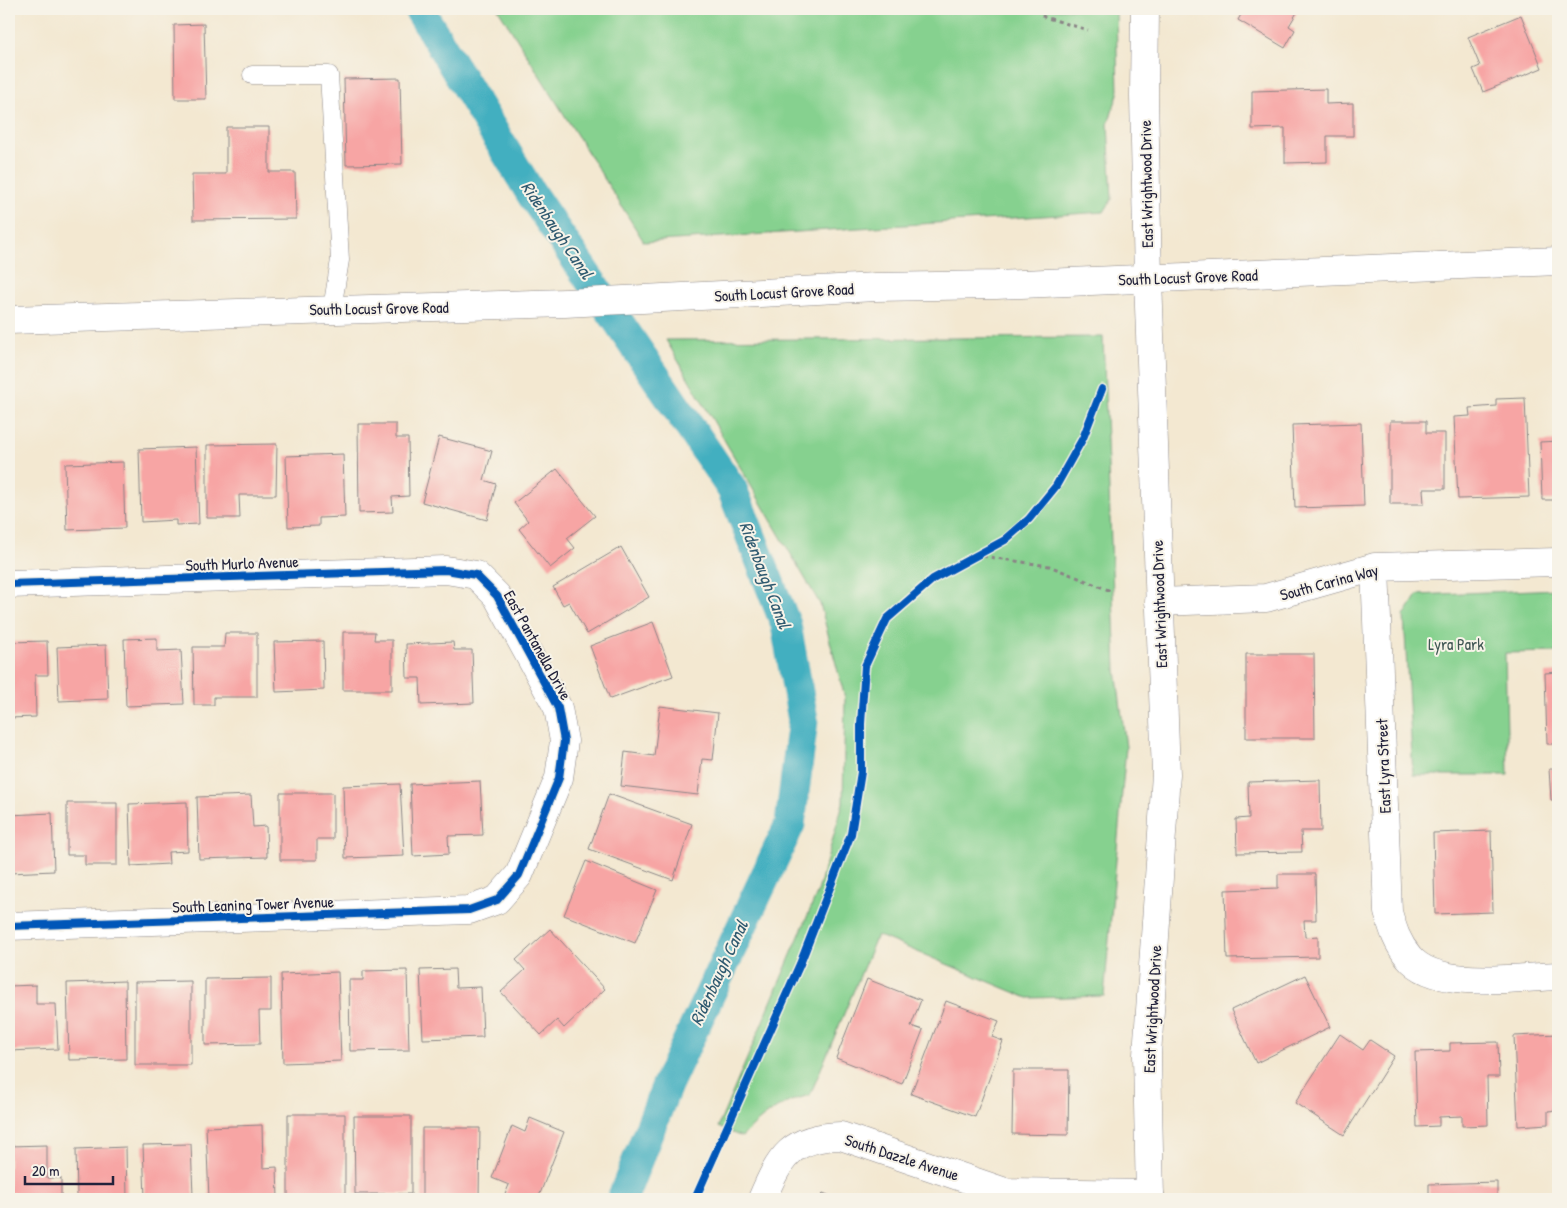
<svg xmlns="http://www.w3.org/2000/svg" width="1567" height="1208" viewBox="0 0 1567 1208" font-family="'Patrick Hand',sans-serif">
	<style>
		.green { fill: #86d18f; stroke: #547a65 }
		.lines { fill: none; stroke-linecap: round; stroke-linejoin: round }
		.canal { stroke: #43afc0; stroke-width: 31 }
		.building { fill: #f7a5a4 }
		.lane-casing { stroke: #8a8586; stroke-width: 19 }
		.street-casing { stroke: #8a8586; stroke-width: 29 }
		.secondary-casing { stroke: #8a8586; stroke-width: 29 }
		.path { stroke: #8a8586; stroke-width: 3; stroke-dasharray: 4 4; stroke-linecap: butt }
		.lane { stroke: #fff; stroke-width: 18 }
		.street { stroke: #fff; stroke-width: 28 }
		.secondary { stroke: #fff; stroke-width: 28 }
		.cycleway-casing { stroke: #f7f3e8; stroke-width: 11 }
		.cycleway { stroke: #0057b8; stroke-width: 8 }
		.labels { text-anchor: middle; stroke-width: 4; stroke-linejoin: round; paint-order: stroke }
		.street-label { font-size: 16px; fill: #22223b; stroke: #f7f3e8 }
		.park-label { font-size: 16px; fill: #405754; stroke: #f7f3e8 }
		.water-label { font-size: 18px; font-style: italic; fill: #2f5a70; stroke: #f7f3e8 }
	</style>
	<rect width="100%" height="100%" fill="#f7f3e8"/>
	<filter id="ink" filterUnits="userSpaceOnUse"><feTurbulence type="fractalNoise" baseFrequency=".02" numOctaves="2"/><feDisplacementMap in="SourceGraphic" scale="10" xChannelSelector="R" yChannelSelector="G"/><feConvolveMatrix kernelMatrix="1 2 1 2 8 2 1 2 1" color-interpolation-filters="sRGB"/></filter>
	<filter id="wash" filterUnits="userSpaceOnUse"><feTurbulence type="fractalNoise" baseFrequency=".0096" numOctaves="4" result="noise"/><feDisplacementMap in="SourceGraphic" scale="20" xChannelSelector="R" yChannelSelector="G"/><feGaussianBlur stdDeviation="1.12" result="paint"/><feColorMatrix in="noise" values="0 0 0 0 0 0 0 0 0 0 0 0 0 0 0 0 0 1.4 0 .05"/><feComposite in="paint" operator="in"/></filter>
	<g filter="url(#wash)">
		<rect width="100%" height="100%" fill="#f3e8d1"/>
		<!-- green -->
		<path class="green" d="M498,9H1116L1118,94L1108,124L1112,199L1104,212L644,242Z
			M1103,337L1116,670L1126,747L1104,996L1028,998L877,935L810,1095C779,1103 764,1115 742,1137L718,1127L818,891L843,803L845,698L820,604L666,340Z
			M1558,589V652L1505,653L1508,775H1413L1404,616L1417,595Z"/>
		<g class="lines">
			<!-- canal -->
			<path class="canal" d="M419,9L532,195L732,489L786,625L803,720L790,824L667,1085L622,1199"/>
		</g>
		<g id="blocks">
			<!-- building -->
			<path class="building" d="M1244,9H1299L1289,26L1295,30L1285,48L1238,20Z
				M1521,15L1542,68L1483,92L1473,69L1480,66L1468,37Z
				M204,24L206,99H175L174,25Z
				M400,78L402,164L346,165L344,79Z
				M1326,89V104L1353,103V136H1327V162L1285,163V128L1252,129V91Z
				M226,127H269V172H295L296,219L193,220L192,174H226Z
				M1525,398L1529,497L1458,499L1454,417L1470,416L1469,408L1496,406V399Z
				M1390,421H1426V433H1445V489H1423L1424,504H1390Z
				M1361,423L1364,506L1295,508L1292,425Z
				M358,424H396V438H408L409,496L392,497L393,512L359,513Z
				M439,437L492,451L484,480L496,484L487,520L422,502Z
				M1558,441V500H1542L1540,442Z
				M277,444L276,495H239L240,518H207V445Z
				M196,447L199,524L176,525V520L141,522L139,449Z
				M343,454L345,517L319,518V526L288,527L286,456Z
				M123,462L125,528L67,530L65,464Z
				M557,469L595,516L567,538L575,548L550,568L519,529L528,521L514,503Z
				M621,547L649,597L587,634L569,602L563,605L553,587Z
				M653,622L673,676L610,699L590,646Z
				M343,632H375L374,640H392V690H343Z
				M225,633H257V697H214V705H194L193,647H224Z
				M157,638V651L181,650L184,704L126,706L124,639Z
				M47,641L48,675H35L36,717L9,718V642Z
				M323,641L324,690L276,692L274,642Z
				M453,642L454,650H472L474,703L421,705L420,678H407L406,644Z
				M106,645L108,699L59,701L57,647Z
				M1246,654H1314L1315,738H1246Z
				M1558,672V744H1547L1545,673Z
				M660,706L718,713L713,760L702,759L698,795L621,786L625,752L654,756Z
				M1549,769H1558V800H1551Z
				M1320,780L1321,831H1301L1302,852L1237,853L1236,819L1249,818L1248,782Z
				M480,781L483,835L448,836L449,854L413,856L410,784Z
				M400,784L404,856L345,858L343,786Z
				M280,793H333V839H317V860H280Z
				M609,794L692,824L673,880L589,849Z
				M251,795L253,827L266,826L267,857L199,859L197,797Z
				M187,802L188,851L168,852L169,864L131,866L129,804Z
				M67,803H117V865H85V855H67Z
				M52,813L54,871L9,873V815Z
				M1491,831L1493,912L1435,914L1433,833Z
				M586,861L657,890L635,943L564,915Z
				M1278,874H1315L1316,920H1304L1305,937L1318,936V957L1227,959L1225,890L1278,888Z
				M550,929L605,989L564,1028L557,1020L541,1035L501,992L525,970L516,960Z
				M455,969L456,988L481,987L483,1037L423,1039L420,970Z
				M407,970L409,1050L350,1051L349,980H363V971Z
				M338,972L341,1061L283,1063L281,974Z
				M1305,975L1330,1027L1256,1063L1231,1010Z
				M271,978V1011H259L260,1044L205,1045V979Z
				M867,979L921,1000L911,1026L923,1030L902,1084L836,1058Z
				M125,981L126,1059L69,1060L67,983Z
				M191,981V1065H135V982Z
				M36,985V1004H56L58,1049L9,1051V986Z
				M946,1001L999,1021L992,1037L1003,1041L975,1117L911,1094Z
				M1340,1034L1363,1050L1370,1040L1394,1056L1344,1135L1295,1103Z
				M1558,1034V1110L1548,1111V1124L1518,1126L1514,1036Z
				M1498,1042L1499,1077H1487L1488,1125L1462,1126V1116L1439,1117V1126L1417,1127L1415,1052L1450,1051V1043Z
				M1013,1070H1069L1068,1135L1012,1134Z
				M288,1114H345V1199H288Z
				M354,1116H411V1194H355Z
				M530,1118L564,1132L538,1199H503L509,1185L492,1178L512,1126L525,1132Z
				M262,1125L263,1168L277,1167L278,1199H209L206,1127Z
				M422,1128H480L479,1199H422Z
				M191,1144L193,1196H177V1199H145L143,1145Z
				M47,1145V1178H61V1199H16L15,1193H9V1146Z
				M126,1147L127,1199H95V1195L77,1196L76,1149Z
				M1497,1182V1199H1429V1184Z
				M823,1193L838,1199H821Z"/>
		</g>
	</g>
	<g filter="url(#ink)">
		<use href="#blocks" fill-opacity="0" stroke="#8a8586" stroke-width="1"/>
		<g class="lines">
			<defs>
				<path id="lane" d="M252,75H329L340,260L332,309"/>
				<path id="street" d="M1375,567L1388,912C1393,929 1397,943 1409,957C1436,991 1519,977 1558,976
					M9,584L446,570L476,575L497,596L558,708L564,741L559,778L519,875L497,900L469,910L9,926
					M1159,602L1266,598L1375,567L1558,562
					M762,1199C780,1157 791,1137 841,1136L1005,1192L1150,1194"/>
				<path id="secondary" d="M1145,9L1144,96L1148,279L1166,774L1147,1055L1150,1199
					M9,320L565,303L876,287L996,285L1558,261"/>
			</defs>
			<!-- lane casing -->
			<use href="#lane" class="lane-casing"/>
			<!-- street casing -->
			<use href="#street" class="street-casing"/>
			<!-- secondary casing -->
			<use href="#secondary" class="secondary-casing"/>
			<!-- path -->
			<path class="path" d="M1037,9L1044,17L1088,30
				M975,555L1049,566L1111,591"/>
			<!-- lane -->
			<use href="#lane" class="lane"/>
			<!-- street -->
			<use href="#street" class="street"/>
			<!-- secondary -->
			<use href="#secondary" class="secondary"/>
			<defs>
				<path id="cycleway" d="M9,584L446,570L476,575L497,596L558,708L564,741L559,778L519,875L497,900L469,910L9,926
					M695,1199L800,964L851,834L861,772V724L865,666L887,619L933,579L1005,540L1029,519L1056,486L1083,438L1102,389"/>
			</defs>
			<!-- cycleway casing -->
			<use href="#cycleway" class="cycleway-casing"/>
			<!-- cycleway -->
			<use href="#cycleway" class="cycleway"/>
		</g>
	</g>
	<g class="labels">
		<!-- street labels -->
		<g class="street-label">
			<text transform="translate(1146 184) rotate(-91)" y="6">East Wrightwood Drive</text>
			<text transform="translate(1188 277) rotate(-2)" y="6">South Locust Grove Road</text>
			<text transform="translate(784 292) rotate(-3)" y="6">South Locust Grove Road</text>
			<text transform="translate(379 308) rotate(-1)" y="6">South Locust Grove Road</text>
			<text transform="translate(242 563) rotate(-2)" y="6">South Murlo Avenue</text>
			<text transform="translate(1329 582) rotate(-15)" y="6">South Carina Way</text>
			<text transform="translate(1159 604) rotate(-92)" y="6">East Wrightwood Drive</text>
			<text transform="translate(538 645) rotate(61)" y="6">East Pantanella Drive</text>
			<text transform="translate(1383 766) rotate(-92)" y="6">East Lyra Street</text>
			<text transform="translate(253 904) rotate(-2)" y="6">South Leaning Tower Avenue</text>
			<text transform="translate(1152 1009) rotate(-87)" y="6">East Wrightwood Drive</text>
			<text transform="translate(902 1157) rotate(18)" y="6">South Dazzle Avenue</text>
		</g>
		<!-- park labels -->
		<g class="park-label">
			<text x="1456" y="650">Lyra Park</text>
		</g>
		<!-- water labels -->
		<g class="water-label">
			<text transform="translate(557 230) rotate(56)" y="6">Ridenbaugh Canal</text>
			<text transform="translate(765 575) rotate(69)" y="6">Ridenbaugh Canal</text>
			<text transform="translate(719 973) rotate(-65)" y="6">Ridenbaugh Canal</text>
		</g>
	</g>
	<!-- margin -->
	<rect width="1567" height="1208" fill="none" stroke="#f7f3e8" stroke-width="30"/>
	<!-- scale -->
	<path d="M25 1176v8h88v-8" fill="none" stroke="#22223b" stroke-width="2.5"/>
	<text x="32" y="1176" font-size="15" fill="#22223b" stroke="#f7f3e8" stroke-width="4" paint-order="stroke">20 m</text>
</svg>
